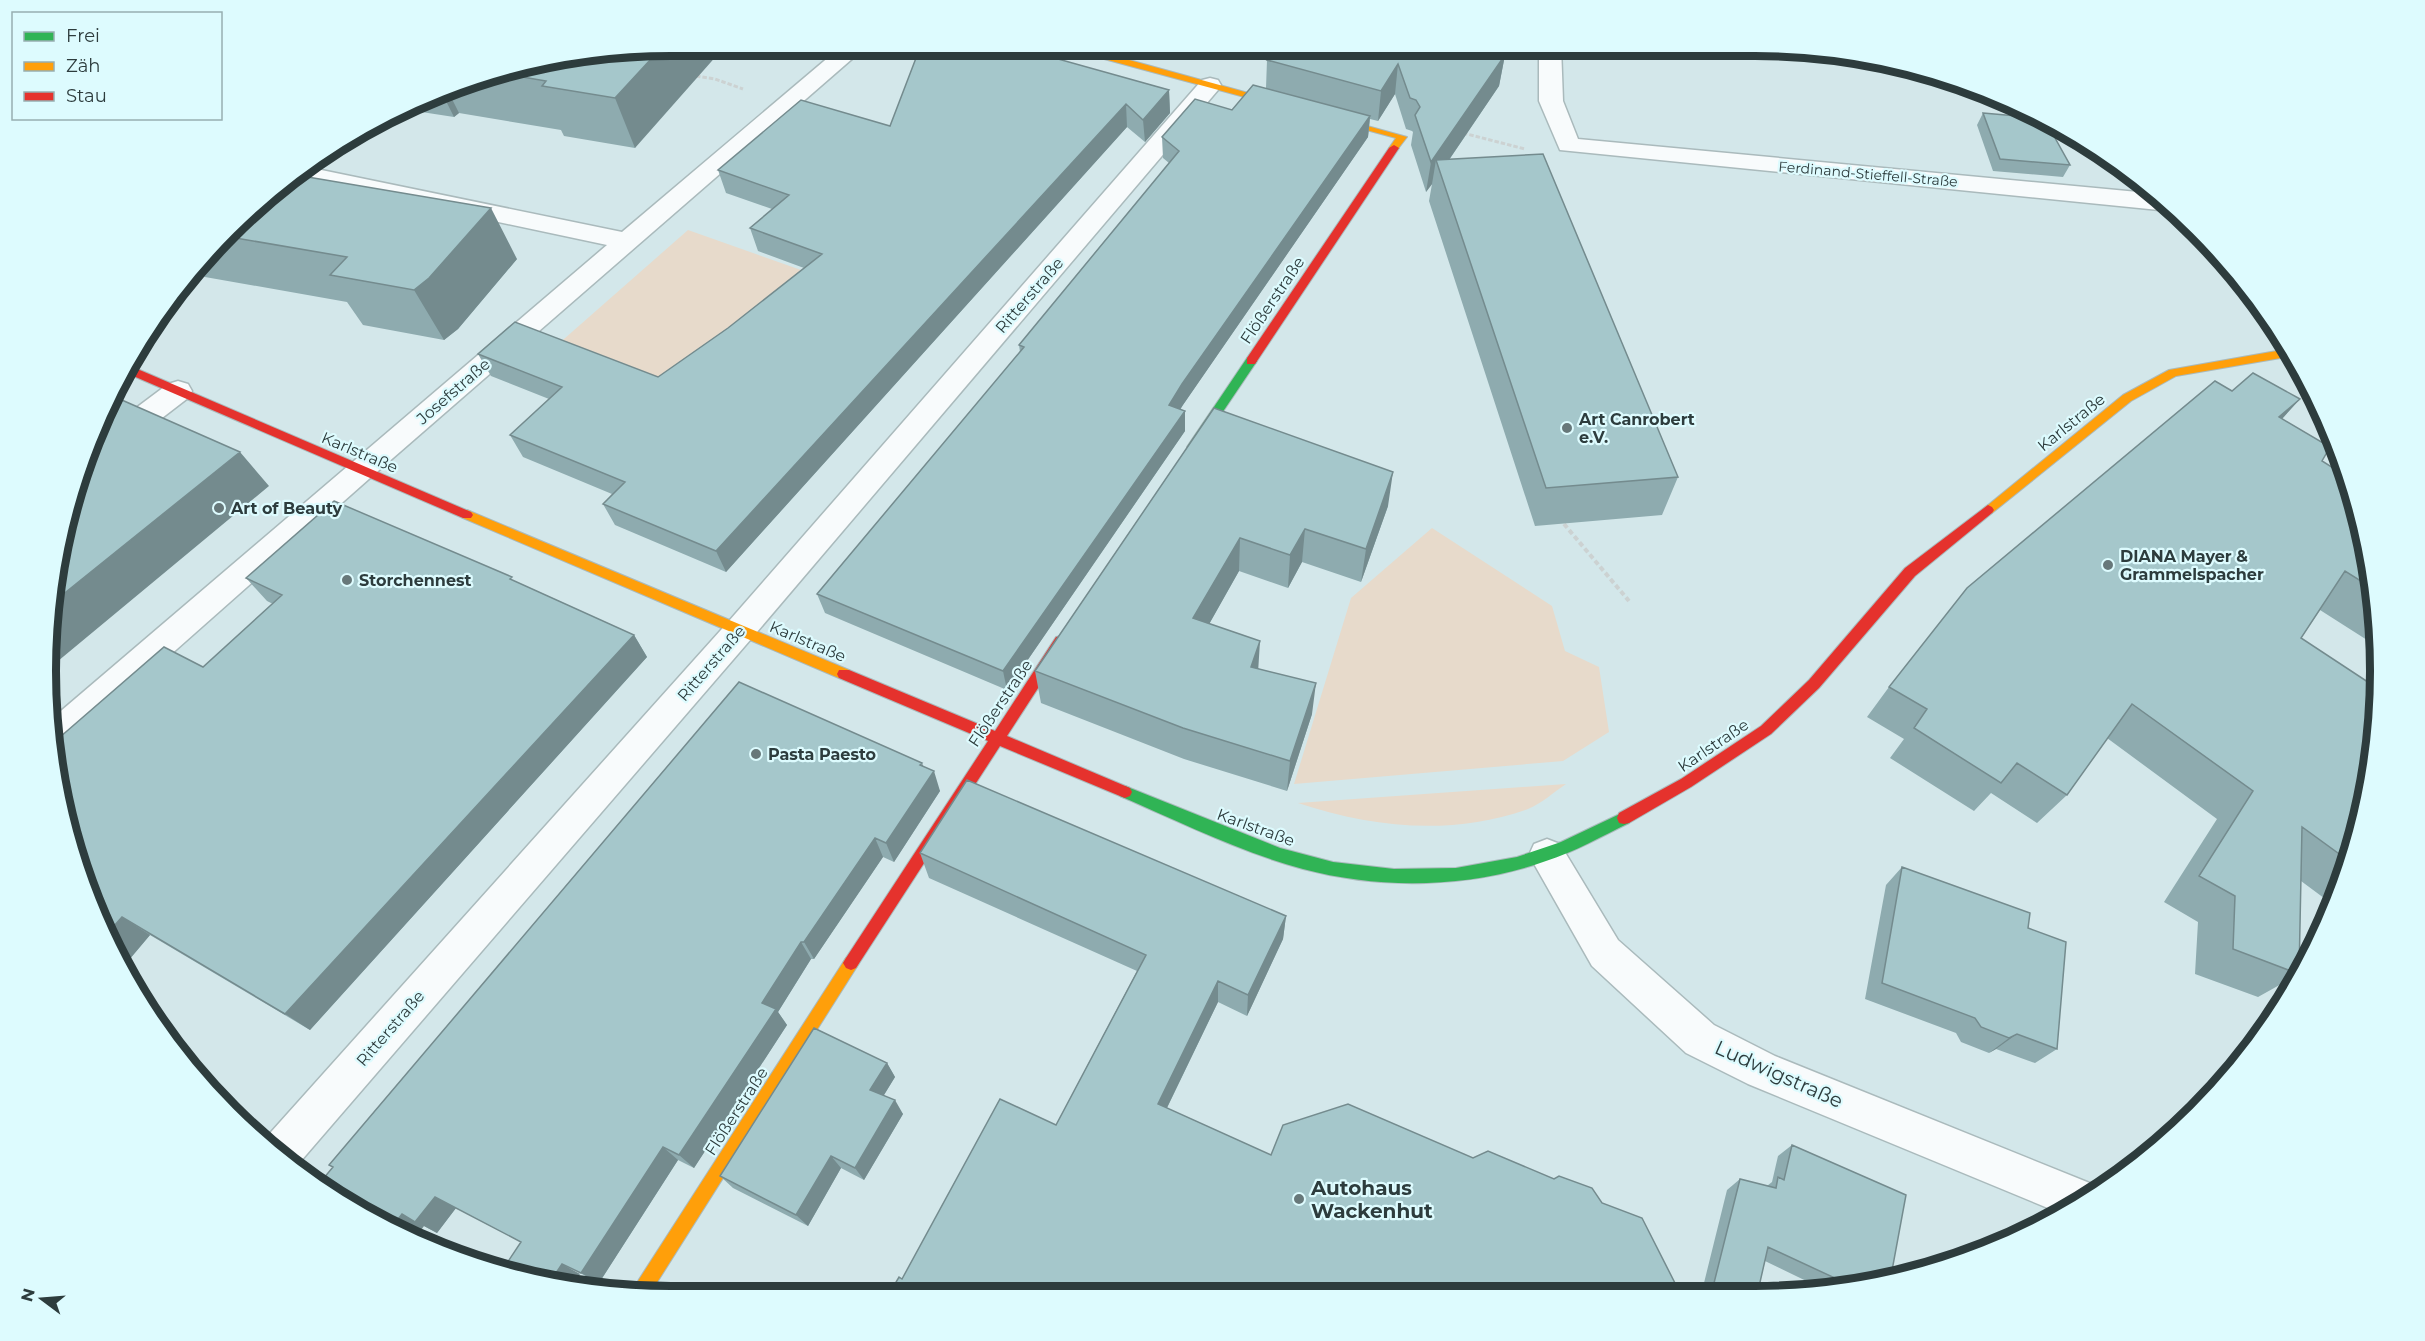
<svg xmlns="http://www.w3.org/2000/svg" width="2425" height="1341" viewBox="0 0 2425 1341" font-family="Montserrat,sans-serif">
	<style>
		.green { fill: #e7dacb }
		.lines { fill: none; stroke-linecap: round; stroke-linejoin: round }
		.street-casing { stroke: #aababc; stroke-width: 3 }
		.fast-casing { stroke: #aababc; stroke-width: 2 }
		.slow-casing { stroke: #aababc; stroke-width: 2 }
		.jam-casing { stroke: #aababc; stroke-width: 2 }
		.path-far1 { stroke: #ccd2d2; stroke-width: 3; stroke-dasharray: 4.5 2; stroke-linecap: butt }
		.path { stroke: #ccd2d2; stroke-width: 4; stroke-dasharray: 5 3; stroke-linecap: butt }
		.street { fill: #f8fbfc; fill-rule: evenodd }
		.fast { fill: #30b455; fill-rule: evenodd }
		.slow { fill: #ff9f0a; fill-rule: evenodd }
		.jam { fill: #e5322d; fill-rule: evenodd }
		.wall { fill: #8eabaf }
		.shaded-wall { fill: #748b8e }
		.building { fill: #a5c7cb; stroke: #748b8e; stroke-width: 1.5 }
		.poi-dot { fill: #67787a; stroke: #ddfbfe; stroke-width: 2 }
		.labels { text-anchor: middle; stroke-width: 4.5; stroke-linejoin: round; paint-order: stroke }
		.far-street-label { font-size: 14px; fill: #2d3c3d; stroke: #ddfbfe }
		.street-label { font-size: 16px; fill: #2d3c3d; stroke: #ddfbfe }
		.poi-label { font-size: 16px; font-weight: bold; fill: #2d3c3d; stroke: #ddfbfe; text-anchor: start }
		.near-street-label { font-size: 20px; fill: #2d3c3d; stroke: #ddfbfe }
		.near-poi-label { font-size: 20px; font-weight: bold; fill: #2d3c3d; stroke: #ddfbfe; text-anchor: start }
		.rim { fill: none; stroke: #2d3c3d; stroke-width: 8 }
	</style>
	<rect width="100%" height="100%" fill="#d3e7ea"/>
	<!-- green -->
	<path class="green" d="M688,230L818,276L675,391L556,346Z
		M1432,528L1552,606L1565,651L1599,667L1609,732L1563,761L1294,784L1351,598Z
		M1566,784C1554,792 1541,804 1528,809C1452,836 1373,828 1298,803Z"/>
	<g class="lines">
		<defs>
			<path id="street" d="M843,45H868L370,478L63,750L53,754L48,722L607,245L286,177L302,166L622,232Z
				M1539,46H1561L1563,101L1578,139L2159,194L2175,209L2169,211L1560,150L1539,101Z
				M1210,78L1218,80L1221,85L1218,90L751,639L294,1169L289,1167L263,1141L729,621L1202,80Z
				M178,381L188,384L192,391L188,398L92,472L78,474L88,444L168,384Z
				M1547,839L1560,844L1618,940L1714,1025L1775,1056L2097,1186L2099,1192L2060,1213L1748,1084L1686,1053L1592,966L1529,855L1534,844Z"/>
			<path id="fast" d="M1251,357L1257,361L1255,364L1197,450H1189L1187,447L1189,444L1247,358Z
				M1125,786L1280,848L1333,862L1394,869L1456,868L1517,857L1561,842L1624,812L1629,813L1631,818L1629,823C1602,836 1575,852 1546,861C1469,888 1382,890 1303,869C1240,852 1180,822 1120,796L1118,792L1120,788Z"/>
			<path id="slow" d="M1003,45H1041L1093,50L1407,137L1397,150L1394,151L1389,148L1396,138L1093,56L1007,48Z
				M2288,349L2292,356L2176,376L2131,401L1992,513H1984L1982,510L2123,395L2169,370Z
				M467,510L849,670L851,674L849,678H839L463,518L461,515Z
				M851,956L856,958L859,963L856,968L649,1295H629L846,958Z"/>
			<path id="jam" d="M1394,145L1399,148L1255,364H1247V358L1389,148Z
				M128,365L471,512L473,515L471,518H463L124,372Z
				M1988,505L1992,507L1994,510L1992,513L1915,576L1819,688L1771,734L1691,787L1629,823L1624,824L1619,823L1617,818L1619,813L1681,779L1761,726L1809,680L1905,568Z
				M1061,636L1066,637L1068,641L1066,645L1007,736L1130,788L1132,792L1130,796L1125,798L1120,796L1000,746L856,968L851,970L846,968L843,963L846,958L988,741L839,678L837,674L839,670H849L995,731L1056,637Z"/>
		</defs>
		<!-- street casing -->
		<use href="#street" class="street-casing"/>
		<!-- fast casing -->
		<use href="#fast" class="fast-casing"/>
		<!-- slow casing -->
		<use href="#slow" class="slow-casing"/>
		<!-- jam casing -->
		<use href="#jam" class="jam-casing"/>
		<!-- path-far1 -->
		<path class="path-far1" d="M696,76L715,79L743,89
			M1463,133L1525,149"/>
		<!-- path -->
		<path class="path" d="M1564,524L1629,601"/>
		<!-- street -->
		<use href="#street" class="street"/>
		<!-- fast -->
		<use href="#fast" class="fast"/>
		<!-- slow -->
		<use href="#slow" class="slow"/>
		<!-- jam -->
		<use href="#jam" class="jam"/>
	</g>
	<!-- wall -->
	<path class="wall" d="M670,45L635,148L564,136L561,130L459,113L454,117L402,109L469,78L549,57Z
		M732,45H771L767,50Z
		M1505,55L1499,86L1449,160L1678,477L1662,515L1535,526L1429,201L1432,184L1426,192L1411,145L1413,132L1412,131L1406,129L1395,94L1378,121L1370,119L1368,137L1180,409L1185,411V431L1007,690L825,613L817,594L1020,352L1019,345L1169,163L1163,158L1162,137L1232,110L1266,88L1267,60Z
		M1169,90L1170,113L1145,142L1127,127L726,572L615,525L603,504L612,494L523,457L510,435L549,399L491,376L478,354L658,377L728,328L804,268L758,251L750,228L772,209L726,193L718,170L890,126Z
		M1983,113L2070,165L2063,177L1993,171L1977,125Z
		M290,174L517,259L458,329L444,340L363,325L347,302L188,274L200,258Z
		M2232,391L2300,399L2282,419L2322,461L2359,508L2379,629L2378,647L2320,610L2301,638L2375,752L2347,871L2332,904L2301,881L2299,974L2258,997L2195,974L2198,922L2164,902L2217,819L2107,738L2067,795L2037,823L1991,793L1974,811L1890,758L1904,739L1867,717L1889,687Z
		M1214,408L1388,506L1361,582L1302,562L1288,588L1239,571L1209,624L1258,669L1312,714L1287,791L1184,759L1041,703L1035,671Z
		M246,578L515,581L634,635L647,657L310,1030L150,935L123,967L93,910L203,667L273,604L267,601Z
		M923,766L940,791L894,862L883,857L814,959H811L778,1012L787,1025L694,1168L678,1160L599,1283L456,1208L437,1233L424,1226L358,1212Z
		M920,853L1286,916L1283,939L1247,1016L1218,1002L1167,1108L1271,1155L1473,1158L1592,1188L902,1279L1056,1125L1137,971L929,878Z
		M1902,867L2028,928L2057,1049L2035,1063L1996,1049L1989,1053L1961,1042L1956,1033L1865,999L1886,885Z
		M887,1063L895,1077L884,1095L903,1114L864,1180L841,1168L808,1226L733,1188L720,1176Z
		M1792,1145L1891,1276L1836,1291H1827L1765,1261L1758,1291H1702L1727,1190L1740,1179L1767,1186L1772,1182L1778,1156Z"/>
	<!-- shaded-wall -->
	<path class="shaded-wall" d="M670,45H726L635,148L615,98L663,46Z
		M766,45H771L767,50Z
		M1505,55L1499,86L1440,173L1436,160L1432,184L1426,192L1431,162Z
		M1398,64L1395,94L1378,121L1381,91Z
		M447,89L459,113L454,117L441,91Z
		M1169,90L1170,113L1145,142L1143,120Z
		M1126,104L1127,127L726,572L716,551Z
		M1370,116L1368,137L1183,405L1170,426L1169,405L1182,384Z
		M491,208L517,259L458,329L444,340L414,290Z
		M2300,399L2269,433L2279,417Z
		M1185,411V431L1007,690L1003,671Z
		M240,452L269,486L46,671V629L51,604Z
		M1393,472L1388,506L1361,582L1366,549Z
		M1305,529L1302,562L1288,588L1290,555Z
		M1240,538L1239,571L1194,651L1193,618Z
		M634,635L647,657L310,1030L285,1014Z
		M1260,641L1258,673L1251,667Z
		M1316,683L1312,714L1287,791L1290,761Z
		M922,763L928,780L934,771L940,791L894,862L886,843Z
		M875,838L883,857L814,959L804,942Z
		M1286,916L1283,939L1247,1016L1248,995Z
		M122,917L150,935L123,967L106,935Z
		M801,942L811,959L778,1012L787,1025L694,1168L679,1155L762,1003Z
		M1218,981V1002L1160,1122L1158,1104Z
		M2017,1034L1996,1049L1989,1053L2009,1038Z
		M887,1063L895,1077L879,1103L870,1090Z
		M895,1100L903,1114L864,1180L855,1168Z
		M663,1147L678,1160L599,1283L581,1273Z
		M831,1156L841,1168L808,1226L796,1215Z
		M435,1197L456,1208L437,1233L424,1226L416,1237L392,1227L402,1214Z
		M562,1264L580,1274L573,1285L550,1282Z"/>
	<!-- building -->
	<path class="building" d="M921,45H1008L1169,90L1143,120L1126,104L716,551L603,504L625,482L510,435L562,387L478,354L515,322L658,377L728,328L822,254L750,228L789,195L718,170L801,100L890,126Z
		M663,46L615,98L542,86L546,81L493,72L549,57Z
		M1280,46H1505V55L1431,162L1415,115L1420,107L1416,100L1410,98L1398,64L1381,91L1267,60Z
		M1253,85L1370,116L1182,384L1169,405L1185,411L1003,671L817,594L1024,347L1019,345L1179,151L1162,137L1195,99L1232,110Z
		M1983,113L2041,118L2045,120L2070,165L2000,159Z
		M1543,154L1678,477L1546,488L1436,160Z
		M290,174L491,208L429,278L414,290L330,275L347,257L224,236Z
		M2253,373L2300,399L2279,417L2330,447L2322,461L2346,476L2359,508L2372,588L2345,571L2301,638L2377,688L2375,752L2349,861L2302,827L2299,974L2233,949L2235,896L2199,876L2253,791L2132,704L2067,795L2017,763L2001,783L1914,728L1927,709L1889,687L1967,588L2215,381L2232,391Z
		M115,397L240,452L51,604L66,509L93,431L108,403Z
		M1214,408L1393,472L1366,549L1305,529L1290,555L1240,538L1193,618L1260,641L1251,667L1316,683L1290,761L1183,728L1035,671Z
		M334,501L512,577L510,579L634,635L285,1014L122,917L106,935L93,910L66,832L52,744L164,647L203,667L282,595L246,578Z
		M739,682L922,763L920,765L934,771L886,843L875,838L804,942H801L762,1003L776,1009L679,1155L663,1147L581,1273L562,1264L550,1282L508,1275L501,1272L521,1242L435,1197L415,1222L402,1214L392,1227L358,1212L318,1185L333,1167L329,1165Z
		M967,780L1286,916L1248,995L1218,981L1158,1104L1271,1155L1283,1125L1348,1104L1473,1158L1488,1151L1554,1179L1559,1176L1592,1188L1602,1203L1642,1218L1679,1291L889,1294L899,1277L902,1279L1000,1099L1056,1125L1146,955L920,853Z
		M1902,867L2030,913L2028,928L2066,942L2057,1049L2017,1034L2009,1038L1981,1027L1975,1018L1882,983Z
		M814,1028L887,1063L870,1090L895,1100L855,1168L831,1156L796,1215L720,1176Z
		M1792,1145L1906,1195L1891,1276L1852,1286L1768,1247L1758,1291H1712L1740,1179L1776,1188L1778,1177L1784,1180Z"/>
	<!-- markers -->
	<g class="poi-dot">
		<circle cx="1567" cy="428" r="6"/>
		<circle cx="219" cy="508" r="6"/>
		<circle cx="2108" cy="565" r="6"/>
		<circle cx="347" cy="580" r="6"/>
		<circle cx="756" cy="754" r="6"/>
		<circle cx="1299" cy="1199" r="6"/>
	</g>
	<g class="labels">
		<!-- far-street labels -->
		<g class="far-street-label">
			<text transform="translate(1868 174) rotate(5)" y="5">Ferdinand-Stieffell-Straße</text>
		</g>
		<!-- street labels -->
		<g class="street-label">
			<text transform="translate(1029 295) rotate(-49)" y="6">Ritterstraße</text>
			<text transform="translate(1272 300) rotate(-56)" y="6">Flößerstraße</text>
			<text transform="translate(453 391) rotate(-41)" y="6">Josefstraße</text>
			<text transform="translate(2071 422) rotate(-39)" y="6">Karlstraße</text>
			<text transform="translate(360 452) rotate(23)" y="6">Karlstraße</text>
			<text transform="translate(808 641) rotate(23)" y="6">Karlstraße</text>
			<text transform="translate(711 663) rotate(-49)" y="6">Ritterstraße</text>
			<text transform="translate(1000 703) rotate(-56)" y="6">Flößerstraße</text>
			<text transform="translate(1713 745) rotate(-34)" y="6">Karlstraße</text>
			<text transform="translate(1256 827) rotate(20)" y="6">Karlstraße</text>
			<text transform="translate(390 1028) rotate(-49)" y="6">Ritterstraße</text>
			<text transform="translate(736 1111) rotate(-57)" y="6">Flößerstraße</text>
		</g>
		<!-- poi labels -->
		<g class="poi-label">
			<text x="1579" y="425">Art Canrobert<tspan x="1579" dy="18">e.V.</tspan></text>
			<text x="231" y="514">Art of Beauty</text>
			<text x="2120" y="562">DIANA Mayer &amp;<tspan x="2120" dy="18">Grammelspacher</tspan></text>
			<text x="359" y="586">Storchennest</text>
			<text x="768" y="760">Pasta Paesto</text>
		</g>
		<!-- near-street labels -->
		<g class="near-street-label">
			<text transform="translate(1779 1074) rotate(24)" y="7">Ludwigstraße</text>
		</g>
		<!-- near-poi labels -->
		<g class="near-poi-label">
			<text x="1311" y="1195">Autohaus<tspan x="1311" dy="23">Wackenhut</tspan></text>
		</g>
	</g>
	<!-- crop -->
	<path d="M0 0H2425V1341H0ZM671 56H1755A615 615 0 0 1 2370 671V671A615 615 0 0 1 1755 1286H671A615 615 0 0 1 56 671V671A615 615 0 0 1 671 56Z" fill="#ddfbfe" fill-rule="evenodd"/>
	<path class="rim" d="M671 56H1755A615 615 0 0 1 2370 671V671A615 615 0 0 1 1755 1286H671A615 615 0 0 1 56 671V671A615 615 0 0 1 671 56Z"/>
	<!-- legend -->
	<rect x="12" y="12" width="210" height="108" fill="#ddfbfe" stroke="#97afb1" stroke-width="1.5"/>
	<rect x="24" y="32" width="30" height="9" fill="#30b455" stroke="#97afb1" stroke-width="1.5"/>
	<text x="66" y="42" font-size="18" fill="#2d3c3d">Frei</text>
	<rect x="24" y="62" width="30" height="9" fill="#ff9f0a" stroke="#97afb1" stroke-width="1.5"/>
	<text x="66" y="72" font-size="18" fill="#2d3c3d">Zäh</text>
	<rect x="24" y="92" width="30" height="9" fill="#e5322d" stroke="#97afb1" stroke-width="1.5"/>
	<text x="66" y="102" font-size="18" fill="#2d3c3d">Stau</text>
	<!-- north arrow -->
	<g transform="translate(42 1299) rotate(286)" stroke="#ddfbfe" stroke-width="4.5" paint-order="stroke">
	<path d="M0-4.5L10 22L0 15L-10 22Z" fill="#2d3c3d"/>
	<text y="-9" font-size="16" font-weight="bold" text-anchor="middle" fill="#2d3c3d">N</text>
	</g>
</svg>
